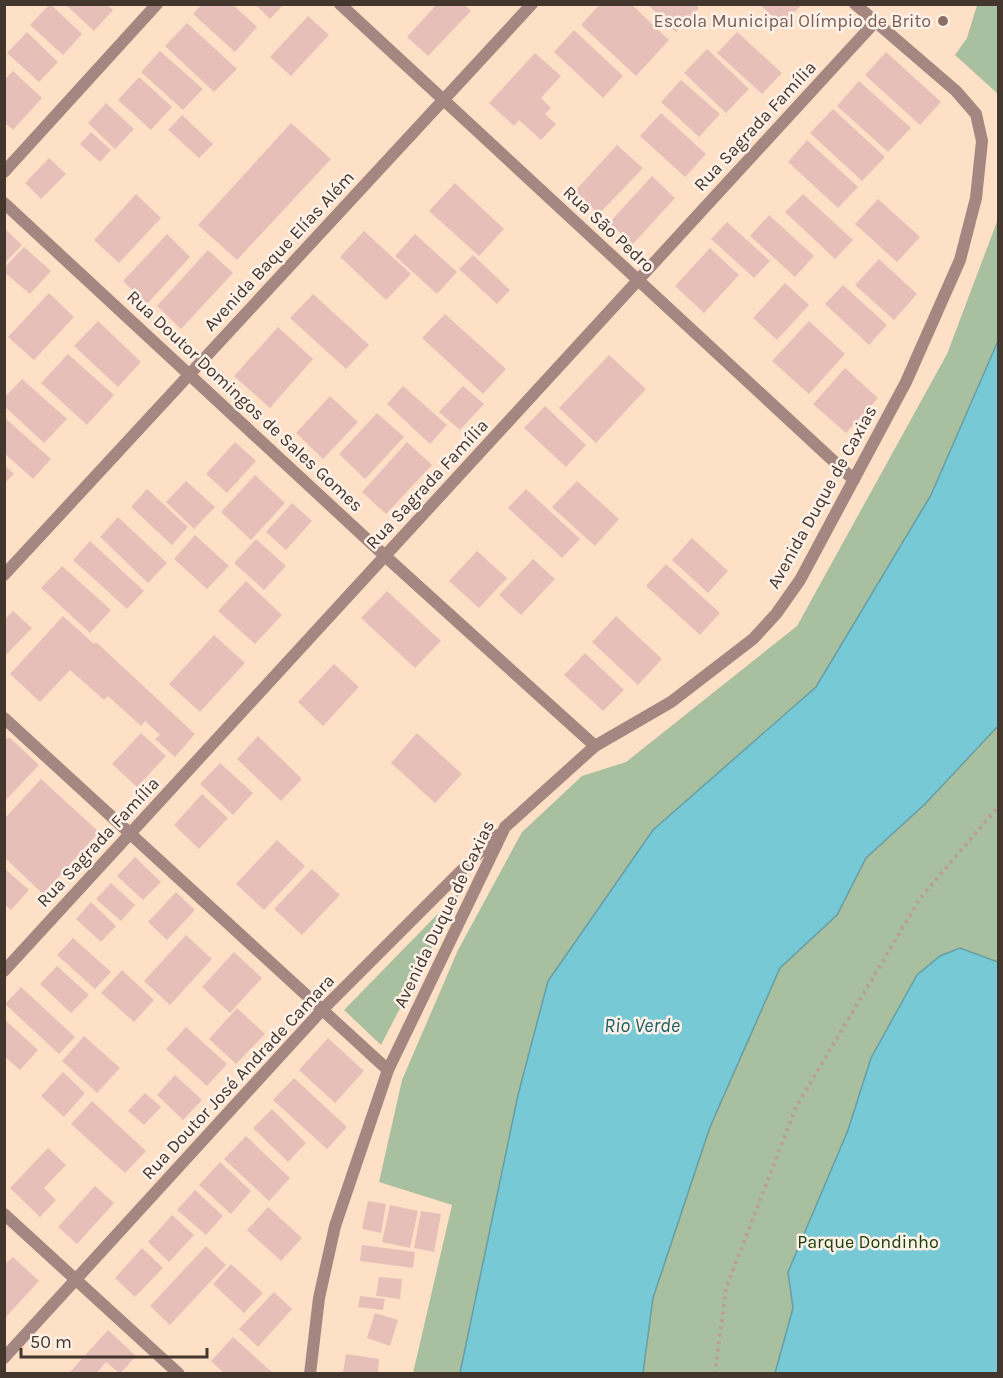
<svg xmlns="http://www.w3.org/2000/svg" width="1003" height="1378" viewBox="0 0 1003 1378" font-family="Karla,sans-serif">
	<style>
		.green { fill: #a9c0a0 }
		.water { fill: #77c9d6; stroke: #679da3; stroke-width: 1.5 }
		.building { fill: #e7bfb9 }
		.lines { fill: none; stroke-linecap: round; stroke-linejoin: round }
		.path { stroke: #b8a18e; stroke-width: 4; stroke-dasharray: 3 4.5; stroke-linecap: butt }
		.minor { stroke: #a48780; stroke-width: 12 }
		.education-dot { fill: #8d6e63; stroke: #fef1e7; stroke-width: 2 }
		.labels { text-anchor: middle; stroke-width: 5; stroke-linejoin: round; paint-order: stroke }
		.education-label { font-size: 18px; fill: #785e54; stroke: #fef1e7; text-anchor: end }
		.street-label { font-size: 18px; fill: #42362d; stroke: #fef1e7 }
		.park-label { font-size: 18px; fill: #1c400a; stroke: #fef1e7 }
		.water-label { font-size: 20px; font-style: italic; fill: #195e67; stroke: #fef1e7 }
	</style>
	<rect width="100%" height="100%" fill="#fee0c7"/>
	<!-- green -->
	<path class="green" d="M977,5H998V94L955,55L967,38Z
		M998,219V341L931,495L816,687L653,830L518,1095L460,1373H413L452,1205L379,1182L402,1080L458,950L522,832L582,776L626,762L797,626L947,354Z
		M998,726V1373L643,1374L653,1298L710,1127L780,968L837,915L866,858L925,804Z
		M462,889L381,1045L344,1010Z"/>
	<!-- water -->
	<path class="water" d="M998,341V726L925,804L866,858L837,915L780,968L710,1127L653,1298L643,1373H460L518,1095L548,981L653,830L816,687L931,495Z
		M960,948L998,962V1373H775L793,1308L788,1272L848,1130L871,1058L917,975L940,956Z"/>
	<!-- building -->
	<path class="building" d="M50,4L82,34L63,55L30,25Z
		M202,4H232L257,27L235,52L193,14Z
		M255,4H284L270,19Z
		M437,4H464L471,11L428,56L407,37Z
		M600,4H631L669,40L636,76L581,25Z
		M647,4H695L699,8L676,32Z
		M759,4H802L783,26Z
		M66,5H107L113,10L94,31Z
		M308,16L329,35L291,76L270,57Z
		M187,23L237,69L214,92L165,46Z
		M574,30L623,76L603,98L554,52Z
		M27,32L58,62L39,82L7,53Z
		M737,32L782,73L762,94L717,53Z
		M707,49L749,89L726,113L684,73Z
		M160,51L203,89L183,110L141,72Z
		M886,52L941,102L920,125L865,75Z
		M535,53L561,76L541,98L551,108L545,114L556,124L541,140L519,120L514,126L489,103Z
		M13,71L42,98L13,130L4,122V80Z
		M139,77L172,107L151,130L118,100Z
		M681,80L720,114L699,137L661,102Z
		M859,81L911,128L888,152L837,106Z
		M106,103L134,129L115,149L88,123Z
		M833,109L885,157L862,181L810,133Z
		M661,113L706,154L685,177L640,136Z
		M182,115L213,144L199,158L168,130Z
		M291,123L331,159L237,260L198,225Z
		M91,132L111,150L100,162L80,144Z
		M807,140L858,187L838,208L788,162Z
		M617,145L643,168L599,214L574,192Z
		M49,158L66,174L41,199L25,183Z
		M652,176L675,198L633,244L609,223Z
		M455,183L504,229L479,256L429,211Z
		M136,194L161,218L119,263L94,240Z
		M803,194L853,240L835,259L785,212Z
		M878,199L920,237L897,262L855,224Z
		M769,215L814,256L795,277L750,236Z
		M727,222L770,261L754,278L711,239Z
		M4,228L22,245L4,264Z
		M364,231L411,274L386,300L340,257Z
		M167,234L190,257L147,304L123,281Z
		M415,234L457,272L437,294L395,256Z
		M24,247L51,271L30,294L4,272V268Z
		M710,248L739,275L704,313L675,286Z
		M208,250L233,273L181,329L157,306Z
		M473,255L510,290L497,304L459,269Z
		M879,259L917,294L894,320L855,285Z
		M785,283L809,305L777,340L753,318Z
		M843,285L887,325L869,345L825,304Z
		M49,293L74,317L34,360L8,337Z
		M313,294L369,345L346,369L290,318Z
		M445,314L506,369L483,394L422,338Z
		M98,321L141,362L118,387L74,346Z
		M809,321L845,354L809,394L772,361Z
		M278,327L313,359L270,408L234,376Z
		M68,354L114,395L87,425L41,383Z
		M609,355L646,389L596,443L559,408Z
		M845,368L878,398L846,433L813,404Z
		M22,379L67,419L44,443L4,406V398Z
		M403,386L447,425L430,444L387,404Z
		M463,386L484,404L460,430L439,412Z
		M330,396L358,422L323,459L296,433Z
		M545,406L586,445L566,467L524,428Z
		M377,413L404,437L365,479L339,454Z
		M4,417L51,459L33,479L4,453Z
		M235,442L256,461L227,493L206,474Z
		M407,442L432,465L386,514L362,492Z
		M4,465L14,474L4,484Z
		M255,475L285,503L251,540L221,512Z
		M186,481L215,507L194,529L166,502Z
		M577,481L619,519L595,546L552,507Z
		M147,489L188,527L172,545L131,507Z
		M526,489L580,539L562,558L508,508Z
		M292,503L312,521L286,550L266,532Z
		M118,517L167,563L148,583L100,537Z
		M195,535L229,566L207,589L174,559Z
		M692,538L728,571L708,593L672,560Z
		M256,539L286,566L264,590L234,563Z
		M90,541L144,591L127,609L73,560Z
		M477,551L507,578L479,608L449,581Z
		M533,559L555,579L521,615L499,595Z
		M666,564L720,613L700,635L646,586Z
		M62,566L111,610L90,633L41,588Z
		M246,581L282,615L255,644L218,611Z
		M387,591L441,641L415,668L361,618Z
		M13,611L32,628L4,657V620Z
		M63,616L94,644L96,642L195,734L175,757L155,739L160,735L145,721L141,726L108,696L104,700L70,670L40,702L10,674Z
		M616,616L662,659L638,685L592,642Z
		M214,635L245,663L200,712L169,684Z
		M585,653L624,690L603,711L564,675Z
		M334,664L359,687L323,726L298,702Z
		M141,733L166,756L137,787L112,764Z
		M417,733L462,774L435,803L391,763Z
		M258,736L302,779L281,801L237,759Z
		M9,737L39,765L4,802V741Z
		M220,763L253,793L233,815L200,784Z
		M41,779L99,832L43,894L5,858V818Z
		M202,794L228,818L199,849L174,825Z
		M277,840L305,866L264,910L236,884Z
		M135,857L161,882L143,900L117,876Z
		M4,868L29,890L11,910L4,904Z
		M312,869L340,895L302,935L274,909Z
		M111,883L135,905L121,921L96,899Z
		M176,892L195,910L167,940L148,922Z
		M91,902L116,926L101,942L76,919Z
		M186,935L212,959L170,1005L144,981Z
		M73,938L111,972L95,989L57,955Z
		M234,952L262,978L230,1013L202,987Z
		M57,966L89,995L71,1013L40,984Z
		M122,970L154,1000L134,1022L101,993Z
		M21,987L75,1037L59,1054L5,1004Z
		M237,1008L265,1034L236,1064L209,1039Z
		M4,1019L38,1050L20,1070L4,1056Z
		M186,1027L227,1064L207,1086L166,1049Z
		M84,1036L120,1068L97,1093L62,1061Z
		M328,1038L364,1071L335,1103L299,1070Z
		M63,1072L85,1093L64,1117L41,1096Z
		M175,1075L202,1100L183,1120L157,1095Z
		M294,1078L347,1127L327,1149L273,1100Z
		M145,1093L161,1107L144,1125L128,1111Z
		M92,1101L146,1151L125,1173L71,1124Z
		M272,1109L306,1143L288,1162L253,1128Z
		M246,1136L290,1178L269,1201L224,1159Z
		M48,1148L66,1165L44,1188L56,1200L40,1217L10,1188Z
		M220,1162L251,1191L231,1214L199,1185Z
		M95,1186L114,1203L77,1244L58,1227Z
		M195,1190L223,1216L206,1235L177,1210Z
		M368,1201L386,1204L381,1233L362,1229Z
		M390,1205L418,1211L410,1248L382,1242Z
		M268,1207L302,1238L281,1261L247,1230Z
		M421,1211L441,1214L434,1252L414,1248Z
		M172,1215L194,1235L169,1262L148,1242Z
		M362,1245L415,1252L413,1268L360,1261Z
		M206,1246L226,1265L170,1325L150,1306Z
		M142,1248L163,1268L135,1297L115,1278Z
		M13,1257L39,1281L4,1319V1265Z
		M231,1264L263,1293L244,1313L213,1284Z
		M379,1277L402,1279L400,1299L376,1296Z
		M274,1292L292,1309L258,1347L239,1329Z
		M360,1296L385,1299L383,1310L358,1307Z
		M375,1313L398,1320L390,1346L367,1338Z
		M108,1330L136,1356L120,1374L106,1362L96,1374H68Z
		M233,1337L274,1374H225L211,1361Z
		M346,1354L379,1359L378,1374L343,1372Z"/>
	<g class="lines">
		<!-- path -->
		<path class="path" d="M715,1374L726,1288L796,1107L921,897L998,807"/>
		<!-- minor -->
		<path class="minor" d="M340,4L854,480
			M4,172L157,4
			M4,203L385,556L595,746
			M4,575L532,4
			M4,718L388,1070
			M4,971L875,22
			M4,1214L179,1374
			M4,1358L322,1010L497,835
			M310,1374L319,1298L335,1226L388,1070L505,827L595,746L671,702L753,639L776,614L800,580L906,382L960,260L976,198L982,141L976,114L956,91L855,4"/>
	</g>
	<!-- markers -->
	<circle class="education-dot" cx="943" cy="21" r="6"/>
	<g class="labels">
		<!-- education labels -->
		<g class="education-label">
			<text x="931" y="27">Escola Municipal Olímpio de Brito</text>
		</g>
		<!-- street labels -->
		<g class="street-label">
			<text transform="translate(755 126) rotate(-47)" y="6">Rua Sagrada Família</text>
			<text transform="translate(609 229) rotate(43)" y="6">Rua São Pedro</text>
			<text transform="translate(279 251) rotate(-47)" y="6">Avenida Baque Elías Além</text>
			<text transform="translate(245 401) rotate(43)" y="6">Rua Doutor Domingos de Sales Gomes</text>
			<text transform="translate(427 484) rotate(-47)" y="6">Rua Sagrada Família</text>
			<text transform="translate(822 497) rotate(-61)" y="6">Avenida Duque de Caxias</text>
			<text transform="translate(98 842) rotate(-47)" y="6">Rua Sagrada Família</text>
			<text transform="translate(444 914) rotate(-64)" y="6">Avenida Duque de Caxias</text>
			<text transform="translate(238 1077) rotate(-47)" y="6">Rua Doutor José Andrade Camara</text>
		</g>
		<!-- park labels -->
		<g class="park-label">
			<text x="868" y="1248">Parque Dondinho</text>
		</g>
		<!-- water labels -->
		<g class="water-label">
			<text x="642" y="1032">Rio Verde</text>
		</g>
	</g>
	<!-- border -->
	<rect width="1003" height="1378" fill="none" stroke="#42362d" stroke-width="12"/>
	<!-- scale -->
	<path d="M21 1348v9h186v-9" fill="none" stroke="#42362d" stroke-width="3"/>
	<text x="30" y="1348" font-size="18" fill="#42362d" stroke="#fef1e7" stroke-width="4.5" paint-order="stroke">50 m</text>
</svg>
